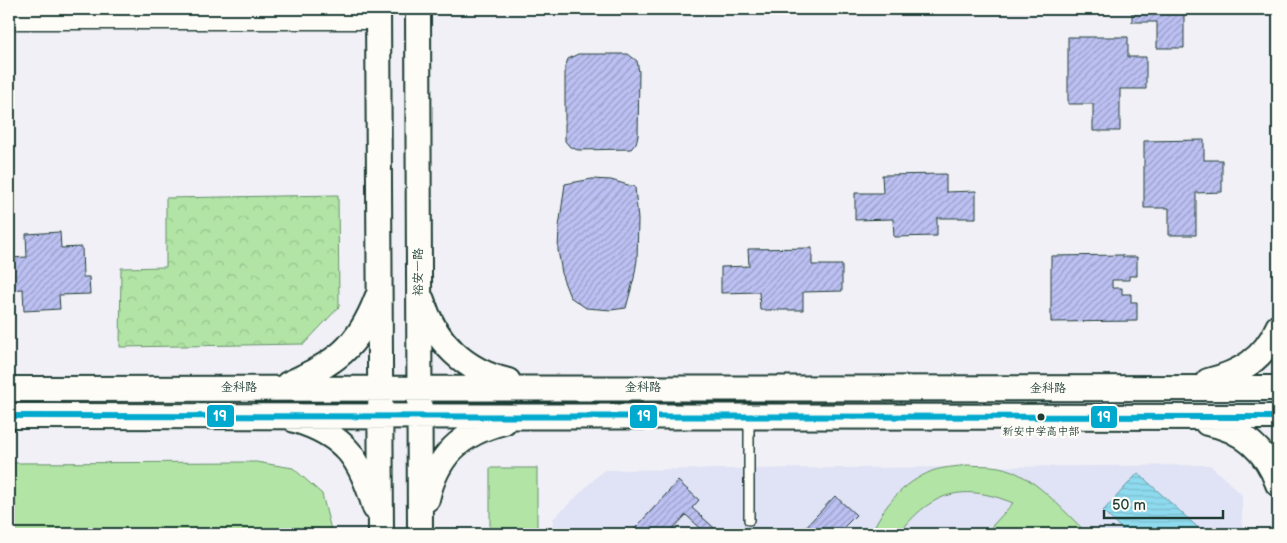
<svg xmlns="http://www.w3.org/2000/svg" width="1287" height="543" viewBox="0 0 1287 543" font-family="'Balsamiq Sans','LXGW WenKai TC',sans-serif">
	<style>
		.built { fill: #e0e2f5 }
		.grass { fill: #b1e4a5; stroke: #68906c }
		.forest { fill: url(#forest-crowns); stroke: #68906c }
		.water { fill: url(#water-rules); stroke: #629ba4 }
		.building { fill: url(#building-hatch); stroke: #1f3d34 }
		.lines { fill: none; stroke-linecap: round; stroke-linejoin: round }
		.service-casing { stroke: #1f3d34; stroke-width: 12 }
		.minor-casing { stroke: #1f3d34; stroke-width: 21 }
		.secondary-casing { stroke: #1f3d34; stroke-width: 28 }
		.service { stroke: #fdfcf7; stroke-width: 9 }
		.minor { stroke: #fdfcf7; stroke-width: 18 }
		.secondary { stroke: #fdfcf7; stroke-width: 24 }
		.bus-1-casing { stroke: #fdfcf7; stroke-width: 10 }
		.bus-1 { stroke: #00a9ce; stroke-width: 6 }
		.bus-dot { fill: #1f3d34; stroke: #fdfcf7; stroke-width: 2 }
		.labels { text-anchor: middle; stroke-width: 5; stroke-linejoin: round; paint-order: stroke }
		.bus-label { font-size: 11px; fill: #1f3d34; stroke: #fdfcf7 }
		.street-label { font-size: 12px; fill: #1f3d34; stroke: #fdfcf7 }
		.line-badge { stroke: #fdfcf7; stroke-width: 2 }
		.badge-label { font-size: 14px; text-anchor: middle; font-weight: bold; fill: #fff }
	</style>
	<defs>
		<pattern id="forest-crowns" width="20" height="18" patternUnits="userSpaceOnUse" patternTransform="scale(1.25)"><rect width="20" height="18" fill="#b1e4a5"/><path d="M2 6a3 3 0 1 1 6 0M12 15a3 3 0 1 1 6 0" fill="none" stroke="#98c48f"/></pattern>
		<pattern id="water-rules" width="6" height="5" patternUnits="userSpaceOnUse" patternTransform="scale(1.25)"><rect width="6" height="5" fill="#8edaee"/><path d="M0 2.5h6" fill="none" stroke="#7abccd"/></pattern>
		<pattern id="building-hatch" width="6" height="6" patternUnits="userSpaceOnUse" patternTransform="scale(1.25)"><rect width="6" height="6" fill="#bcc0f2"/><path d="M-1 1l2-2M0 6l6-6M5 7l2-2" fill="none" stroke="#989dc5"/></pattern>
	</defs>
	<rect width="100%" height="100%" fill="#f0f0f6"/>
	<filter id="ink" filterUnits="userSpaceOnUse"><feTurbulence type="fractalNoise" baseFrequency=".02" numOctaves="2"/><feDisplacementMap in="SourceGraphic" scale="10" xChannelSelector="R" yChannelSelector="G"/><feConvolveMatrix kernelMatrix="1 2 1 2 8 2 1 2 1" color-interpolation-filters="sRGB"/></filter>
	<g filter="url(#ink)">
		<!-- built -->
		<path class="built" d="M1210,465L1242,495V534H553V519L604,470Z"/>
		<!-- grass -->
		<path class="grass" d="M256,462L293,468L322,494L332,534H9V463Z
			M967,465C977,466 989,465 999,467C1034,474 1063,511 1088,534H985L1013,503C964,483 931,491 899,534H871C883,506 903,483 932,471C943,467 956,467 967,465Z
			M490,468H537V534H490Z"/>
		<!-- forest -->
		<path class="forest" d="M338,195L339,307L304,344L120,347L121,268L166,267V198Z"/>
		<!-- water -->
		<path class="water" d="M1138,473L1205,534H1127L1103,511Z"/>
		<!-- building -->
		<path class="building" d="M1132,9H1184V48H1157V22H1132Z
			M1068,37H1128V57H1146V89H1120V131H1093V104H1068Z
			M578,54H628L637,61L639,72L638,136L636,143L631,149L578,150L570,147L565,141V67L568,59Z
			M1204,140V160H1222V192L1196,193V235H1169V208H1144V141Z
			M946,174V192L976,191V218H937V236L894,237L893,219L855,220V193H883L882,175Z
			M592,179L611,180L635,187L638,220L637,260L634,278L626,308L611,310L586,308L570,297L563,279L558,250L559,227L565,184Z
			M60,232L61,248L82,247L83,277H89L90,294L59,295L60,309L24,311L23,289L9,290V258L27,257L26,234Z
			M812,248V265H842V291L803,292V310H760L759,292L721,293V267L749,266L748,249Z
			M1123,255V257H1137V276H1129V280H1112V288H1122V294H1131V302H1137V321L1051,322V256Z
			M678,481L699,500L692,508L721,534H707L686,515L668,534H630Z
			M835,496L856,515L837,534H799Z"/>
		<g class="lines">
			<defs>
				<path id="service" d="M749,520V417"/>
				<path id="minor" d="M9,20H378"/>
				<path id="secondary" d="M378,9L381,534
					M418,9L420,534
					M422,300C435,342 465,371 508,381
					M1208,381C1240,373 1264,359 1278,327
					M288,384C335,363 358,348 377,298
					M9,389L1278,388
					M9,416L1278,417
					M295,420C345,435 361,459 375,508
					M1207,423C1242,429 1267,451 1278,484
					M427,499C437,455 461,433 504,422"/>
			</defs>
			<!-- service casing -->
			<use href="#service" class="service-casing"/>
			<!-- minor casing -->
			<use href="#minor" class="minor-casing"/>
			<!-- secondary casing -->
			<use href="#secondary" class="secondary-casing"/>
			<!-- service -->
			<use href="#service" class="service"/>
			<!-- minor -->
			<use href="#minor" class="minor"/>
			<!-- secondary -->
			<use href="#secondary" class="secondary"/>
			<defs>
				<path id="bus-1" d="M9,416L1278,417"/>
			</defs>
			<!-- bus-1 casing -->
			<use href="#bus-1" class="bus-1-casing"/>
			<!-- bus-1 -->
			<use href="#bus-1" class="bus-1"/>
		</g>
	</g>
	<!-- markers -->
	<circle class="bus-dot" cx="1041" cy="417" r="4.5"/>
	<g class="labels">
		<!-- bus labels -->
		<g class="bus-label">
			<text x="1041" y="435">新安中学高中部</text>
		</g>
		<!-- street labels -->
		<g class="street-label">
			<text transform="translate(418 272) rotate(-90)" y="4">裕安一路</text>
			<text x="239" y="391">金科路</text>
			<text x="643" y="391">金科路</text>
			<text x="1048" y="392">金科路</text>
		</g>
	</g>
	<g class="line-badge">
		<rect x="206" y="404" width="29" height="24" rx="5" fill="#00a9ce"/>
		<rect x="629" y="404" width="29" height="25" rx="5" fill="#00a9ce"/>
		<rect x="1090" y="405" width="28" height="24" rx="5" fill="#00a9ce"/>
	</g>
	<g class="badge-label">
		<text x="220" y="421">19</text>
		<text x="644" y="421">19</text>
		<text x="1104" y="422">19</text>
	</g>
	<!-- margin -->
	<rect width="1287" height="543" fill="none" stroke="#fdfcf7" stroke-width="30"/>
	<rect x="15" y="15" width="1257" height="513" fill="none" stroke="#1f3d34" stroke-width="2" filter="url(#ink)"/>
	<!-- scale -->
	<path d="M1104 510v8h119v-8" fill="none" stroke="#1f3d34" stroke-width="2.5"/>
	<text x="1112" y="510" font-size="15" fill="#1f3d34" stroke="#fdfcf7" stroke-width="4" paint-order="stroke">50 m</text>
</svg>
